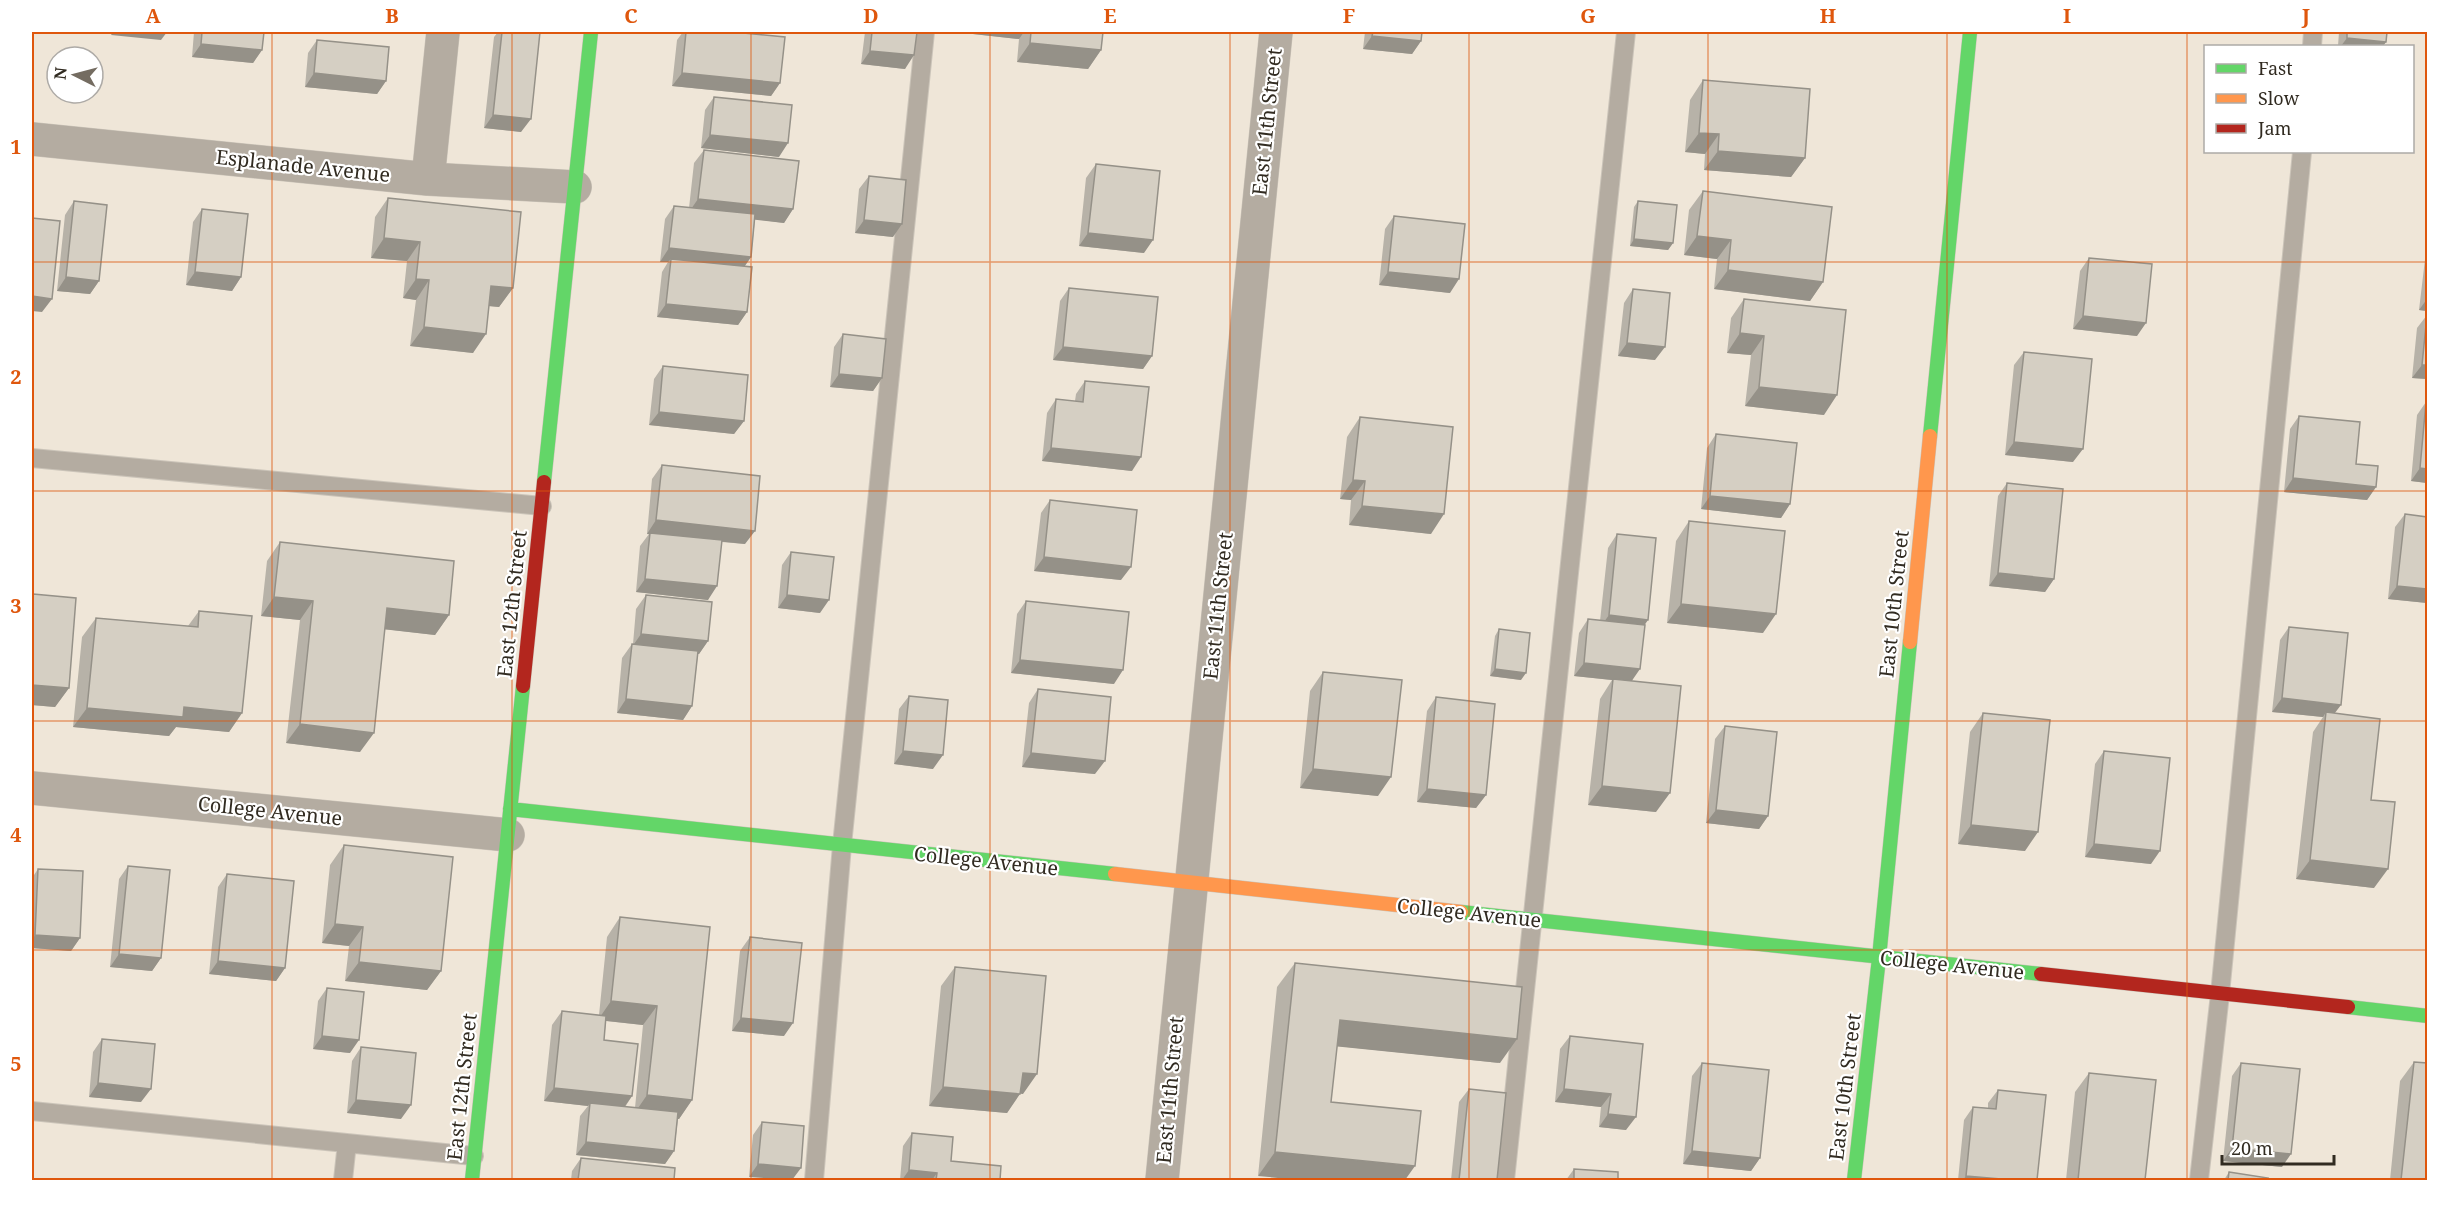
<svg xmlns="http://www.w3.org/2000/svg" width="2459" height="1212" viewBox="0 0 2459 1212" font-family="'Noto Serif',serif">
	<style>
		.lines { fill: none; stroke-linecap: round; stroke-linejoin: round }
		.lane-casing { stroke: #cbc4b9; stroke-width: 20 }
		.street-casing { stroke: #cbc4b9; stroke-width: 34 }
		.fast-casing { stroke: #cbc4b9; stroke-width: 15 }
		.slow-casing { stroke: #cbc4b9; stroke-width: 15 }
		.jam-casing { stroke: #cbc4b9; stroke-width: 15 }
		.lane { stroke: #b4aca1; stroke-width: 18 }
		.street { stroke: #b4aca1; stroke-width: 33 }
		.fast { stroke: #63d668; stroke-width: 14 }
		.slow { stroke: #ff974d; stroke-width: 14 }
		.jam { stroke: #b3261e; stroke-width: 14 }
		.wall { fill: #b7b2a8; fill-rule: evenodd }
		.shaded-wall { fill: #959188 }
		.building { fill: #d5cfc3; stroke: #959188; stroke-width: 1.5 }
		.grid { fill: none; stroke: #df570d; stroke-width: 1.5; stroke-opacity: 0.55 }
		.labels { text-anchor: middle; stroke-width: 4.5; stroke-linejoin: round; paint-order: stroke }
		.street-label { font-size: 20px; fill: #312b21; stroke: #fff }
		.neatline { fill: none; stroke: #df570d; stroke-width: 2 }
		.grid-label { font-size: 20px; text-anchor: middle; font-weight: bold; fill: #df570d }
	</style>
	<rect width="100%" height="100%" fill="#efe6d8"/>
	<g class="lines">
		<defs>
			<path id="lane" d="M2312,46L2313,32
				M32,458L542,506
				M32,1111L474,1156
				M343,1180L347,1143
				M814,1180L842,845L925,32
				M1505,1180L1626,32
				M2199,1180L2220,994L2302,152"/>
			<path id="street" d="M32,139L428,179L575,187
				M428,179L443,32
				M32,788L508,835
				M1162,1180L1276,32"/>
			<path id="fast" d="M1930,436L1970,32
				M544,482L591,32
				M510,809L1115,874
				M1461,912L2041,974
				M2348,1007L2428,1016
				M472,1180L523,686
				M1854,1180L1879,958L1910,642"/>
			<path id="slow" d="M1910,642L1930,436
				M1115,874L1461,912"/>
			<path id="jam" d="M523,686L544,482
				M2041,974L2348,1007"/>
		</defs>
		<!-- lane casing -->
		<use href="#lane" class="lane-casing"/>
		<!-- street casing -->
		<use href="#street" class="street-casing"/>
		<!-- fast casing -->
		<use href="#fast" class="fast-casing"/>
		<!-- slow casing -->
		<use href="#slow" class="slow-casing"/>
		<!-- jam casing -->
		<use href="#jam" class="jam-casing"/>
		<!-- lane -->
		<use href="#lane" class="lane"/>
		<!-- street -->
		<use href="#street" class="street"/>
		<!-- fast -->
		<use href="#fast" class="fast"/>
		<!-- slow -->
		<use href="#slow" class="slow"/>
		<!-- jam -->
		<use href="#jam" class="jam"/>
	</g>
	<!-- wall -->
	<path class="wall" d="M194,32H264L262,50L253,63L192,57Z
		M498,32H540L521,132L484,128L494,37Z
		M683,32H733L780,83L771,96L672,86L677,40Z
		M865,32H917L905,69L861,64Z
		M964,32H1103L1101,50L1088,69L1017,62L1019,39L964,33Z
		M1365,32H1422L1421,41L1412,54L1363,49Z
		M2339,32H2387L2386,42L2383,46H2338Z
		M317,40L386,81L377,94L305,87L308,53Z
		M1703,80L1805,158L1791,177L1704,170L1705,154L1685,152L1690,100Z
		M714,97L779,157L701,148L705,110Z
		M704,150L793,209L784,223L755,219L751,257L744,267L747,312L738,325L657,317L662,272L668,262H660L665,219L674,206L689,208L694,163Z
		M1096,164L1144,253L1079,246L1086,178Z
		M869,176L893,237L855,233L859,189Z
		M1703,191L1823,282L1810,301L1714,289L1717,259L1684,255L1689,210Z
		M388,198L513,288L499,307L489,306L473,353L410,346L416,300L403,298L407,261L371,258L375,217Z
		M74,201L99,281L90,294L57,291L65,215Z
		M1638,201L1673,243L1668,250L1630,246L1634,207Z
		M202,209L241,277L232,291L186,285L193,222Z
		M1394,216L1450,293L1379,285L1385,229Z
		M2427,249V311L2419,310L2426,251Z
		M2089,258L2137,336L2073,329L2080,271Z
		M1069,288L1152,356L1143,369L1053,360L1060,301Z
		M1633,289L1655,360L1618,356L1624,303Z
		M1744,299L1824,415L1745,406L1751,355L1727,353L1731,318Z
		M2427,315V379L2412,378L2417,328Z
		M843,334L882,378L873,391L830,387L834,347Z
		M2024,352L2073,462L2005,455L2014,365Z
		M663,366L744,421L734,434L649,425L654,379Z
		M1085,381L1132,471L1042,461L1047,413L1056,399L1075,401L1076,394Z
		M2426,402L2427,483L2411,481L2417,415Z
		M2299,416L2376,487L2367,500L2284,492L2290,429Z
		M1360,417L1431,534L1349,525L1351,500L1340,499L1347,437Z
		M1716,434L1790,504L1781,518L1701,509L1707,448Z
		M662,465L745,544L722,542L708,600L636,592L640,546L649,534H647L652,479Z
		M2007,483L2054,579L2045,592L1989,586L1998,496Z
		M1050,500L1121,580L1034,571L1041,513Z
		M2405,514L2427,517V603L2388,599L2395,527Z
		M1689,521L1763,633L1667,623L1676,541Z
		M1617,534L1644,625L1632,681L1656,812L1588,805L1600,699L1612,680L1574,676L1579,633L1588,619L1600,621L1608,548Z
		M280,542L449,615L435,635L384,629L360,752L286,743L300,620L261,616L267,561Z
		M791,552L820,613L778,608L782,565Z
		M33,594L69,688L55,707L32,705V597Z
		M646,595L708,641L699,654H698L692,706L683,720L617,713L622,658L632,644H633L636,609Z
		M1026,601L1114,684L1011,673L1017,614Z
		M199,611L242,713L229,732L176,727L169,736L73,727L82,637L96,618L188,626Z
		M2289,627L2334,713L2371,800L2374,888L2296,879L2313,732L2323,717L2272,712L2280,640Z
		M1499,629L1521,680L1490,676L1495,636Z
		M1323,672L1378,796L1300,788L1310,691Z
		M1038,689L1095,774L1022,767L1029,703Z
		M909,696L933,769L894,764L899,709Z
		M1436,697L1486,795L1476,808L1417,802L1427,711Z
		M1983,713L2025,851L1958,844L1970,732Z
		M1725,726L1768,816L1759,829L1706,823L1715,739Z
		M2104,751L2151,864L2085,857L2095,764Z
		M344,845L441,971L427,990L345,981L349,946L322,943L330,865Z
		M128,866L161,958L152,971L110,967L119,879Z
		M38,869L80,938L71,951L32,948V878Z
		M227,874L285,968L276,981L209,974L218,887Z
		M620,917L710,927L692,1100L679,1119H678L674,1151L665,1164L576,1155L580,1116L588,1106L544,1101L552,1025L562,1011L599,1015L607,937ZM606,1021L643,1025L635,1108L625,1107L632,1096L604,1040Z
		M750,937L784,1036L732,1031L740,951Z
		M1295,963L1500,1063L1337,1046L1331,1102L1258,1176L1277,987Z
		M955,967L1023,1094L1020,1093L1007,1113L929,1106L941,986Z
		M327,988L350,1053L313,1049L318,1001Z
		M1570,1036L1643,1044L1626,1130L1599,1127L1601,1107L1555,1102L1560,1049Z
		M102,1039L141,1102L89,1097L93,1052Z
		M361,1047L401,1119L347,1113L352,1061Z
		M2414,1062L2427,1180H2390L2400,1081Z
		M1702,1063L1760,1158L1751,1171L1683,1164L1692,1076Z
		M2241,1063L2282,1167L2223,1161L2232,1076Z
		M2089,1073L2145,1180H2066L2075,1092Z
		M1469,1089L1497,1180H1451L1459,1102Z
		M1998,1090L2037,1180H1958L1964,1120L1973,1107L1988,1108V1103Z
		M762,1122L804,1126L749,1177L753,1135Z
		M912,1133L951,1161L1000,1180H900L903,1146Z
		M581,1158L674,1180H571L572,1171Z
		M1574,1169L1618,1180H1566Z
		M2229,1172L2267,1180H2224Z"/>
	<!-- shaded-wall -->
	<path class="shaded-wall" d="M113,32H167L161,40L111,35Z
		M965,32H1024L1019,39L964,33Z
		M1372,36L1421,41L1412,54L1363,49Z
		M2347,38L2386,42L2383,46H2341Z
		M1030,43L1101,50L1088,69L1017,62Z
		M201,44L262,50L253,63L192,57Z
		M870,51L914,55L905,69L861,64Z
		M314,73L386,81L377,94L305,87Z
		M682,73L780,83L771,96L672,86Z
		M493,115L531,119L521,132L484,128Z
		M1699,133L1719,134L1705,154L1685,152Z
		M710,135L788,143L779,157L701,148Z
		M1718,151L1805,158L1791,177L1704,170Z
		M698,199L793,209L784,223L689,212Z
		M864,220L902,224L893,237L855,233Z
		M1088,233L1153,240L1144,253L1079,246Z
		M1697,236L1731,240L1717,259L1684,255Z
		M384,238L420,242L407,261L371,258Z
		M1634,239L1673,243L1668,250L1630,246Z
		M669,248L751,257L742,270L671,259L668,262H660Z
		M1728,270L1823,282L1810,301L1714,289Z
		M195,272L241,277L232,291L186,285Z
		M1388,272L1459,279L1450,293L1379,285Z
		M66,277L99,281L90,294L57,291Z
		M416,279L429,280L416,300L403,298Z
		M491,286L513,288L499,307L478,305Z
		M32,296L52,299L42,312L32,311Z
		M2427,299V311L2419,310Z
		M666,304L747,312L738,325L657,317Z
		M2083,316L2146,323L2137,336L2073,329Z
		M424,327L486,334L473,353L410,346Z
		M1740,333L1764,336L1751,355L1727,353Z
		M1627,343L1665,347L1655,360L1618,356Z
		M1063,347L1152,356L1143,369L1053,360Z
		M2422,365H2427V379L2412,378Z
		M839,374L882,378L873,391L830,387Z
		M1759,387L1837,395L1824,415L1745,406Z
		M659,412L744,421L734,434L649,425Z
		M2014,442L2083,449L2073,462L2005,455Z
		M1051,448L1141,457L1132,471L1042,461Z
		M2420,468L2427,469V483L2411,481Z
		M2293,478L2376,487L2367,500L2284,492Z
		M1353,480L1365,481L1351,500L1340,499Z
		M1710,496L1790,504L1781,518L1701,509Z
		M1362,506L1444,514L1431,534L1349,525Z
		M656,520L755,531L745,544L647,534Z
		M1044,557L1131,567L1121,580L1034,571Z
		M1998,573L2054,579L2045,592L1989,586Z
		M645,579L717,586L708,600L636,592Z
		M2397,586L2427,589V603L2388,599Z
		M787,595L829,600L820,613L778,608Z
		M274,597L313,601L300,620L261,616Z
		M1681,604L1776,614L1763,633L1667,623Z
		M387,608L449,615L435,635L373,628Z
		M1609,615L1648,620L1639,633L1599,629Z
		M641,634L708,641L699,654L632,647Z
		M1020,660L1123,670L1114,684L1011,673Z
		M1584,663L1640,669L1631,682L1574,676Z
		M1495,669L1526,673L1521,680L1490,676Z
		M32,685L69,688L55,707L32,705Z
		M2282,698L2341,705L2331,718L2326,712L2323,717L2272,712Z
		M626,699L692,706L683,720L617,713Z
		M184,707L242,713L229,732L176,727L169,736L73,727L87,708Z
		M300,724L374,733L360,752L286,743Z
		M903,751L943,755L933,769L894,764Z
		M1031,753L1105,761L1095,774L1022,767Z
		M1313,769L1391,777L1378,796L1300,788Z
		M1602,786L1670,793L1656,812L1588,805Z
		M1427,789L1486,795L1476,808L1417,802Z
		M1716,810L1768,816L1759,829L1706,823Z
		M1971,825L2038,832L2025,851L1958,844Z
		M2094,844L2160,851L2151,864L2085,857Z
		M2310,860L2388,869L2374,888L2296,879Z
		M335,924L363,927L349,946L322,943Z
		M35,935L80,938L71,951L32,948V940Z
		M119,954L161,958L152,971L110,967Z
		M218,961L285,968L276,981L209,974Z
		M359,962L441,971L427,990L345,981Z
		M611,1001L657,1006L643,1025L598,1020Z
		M741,1018L793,1023L784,1036L732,1031Z
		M1340,1020L1517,1039L1500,1063L1323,1045Z
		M322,1036L359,1040L350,1053L313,1049Z
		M1023,1073L1037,1074L1023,1094L1009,1092Z
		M98,1083L151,1089L141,1102L89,1097Z
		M943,1087L1020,1094L1007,1113L929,1106Z
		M554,1088L632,1096L623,1109L590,1103L588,1106L544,1101Z
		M1564,1089L1611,1094L1601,1107L1555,1102Z
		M647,1095L692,1100L679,1119L634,1114Z
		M356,1100L411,1105L401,1119L347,1113Z
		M1608,1114L1636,1117L1626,1130L1599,1127Z
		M586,1142L674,1151L665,1164L576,1155Z
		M2232,1148L2291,1154L2282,1167L2223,1161Z
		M1692,1151L1760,1158L1751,1171L1683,1164Z
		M1275,1152L1415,1166L1405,1180H1299L1258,1176Z
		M758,1164L801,1168L792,1180L749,1177Z
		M909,1170L937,1173L932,1180H902Z
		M1966,1176L2013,1180H1963Z"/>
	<!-- building -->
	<path class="building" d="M202,32H264L262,50L201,44Z
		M502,32H540L531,119L493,115Z
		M686,32H733L785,37L780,83L682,73Z
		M872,32H917L914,55L870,51Z
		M1031,32H1103L1101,50L1030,43Z
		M1373,32H1422L1421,41L1372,36Z
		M2347,32H2387L2386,42L2347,38Z
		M317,40L389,47L386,81L314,73Z
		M1703,80L1810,89L1805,158L1718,151L1719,134L1699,133Z
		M714,97L792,105L788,143L710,135Z
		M704,150L799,161L793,209L698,199Z
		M1096,164L1160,171L1153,240L1088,233Z
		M869,176L906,180L902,224L864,220Z
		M1703,191L1832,207L1823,282L1728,270L1731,240L1697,236Z
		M388,198L521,212L513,288L491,286L486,334L424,327L429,280L416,279L420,242L384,238Z
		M74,201L107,205L99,281L66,277Z
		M1638,201L1677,205L1673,243L1634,239Z
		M674,206L755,214L751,257L669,248Z
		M202,209L248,214L241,277L195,272Z
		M1394,216L1465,224L1459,279L1388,272Z
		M32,218L60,221L52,299L32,296Z
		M2089,258L2152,264L2146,323L2083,316Z
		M671,259L752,267L747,312L666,304Z
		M1069,288L1158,297L1152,356L1063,347Z
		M1633,289L1670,293L1665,347L1627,343Z
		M1744,299L1846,310L1837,395L1759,387L1764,336L1740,333Z
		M2427,315V365H2422Z
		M843,334L886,339L882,378L839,374Z
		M2024,352L2092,359L2083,449L2014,442Z
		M663,366L748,375L744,421L659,412Z
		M1085,381L1149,387L1141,457L1051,448L1056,399L1083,402Z
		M2426,402H2427V469L2420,468Z
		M2299,416L2360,422L2356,464L2378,466L2376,487L2293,478Z
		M1360,417L1453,427L1444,514L1362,506L1365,481L1353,480Z
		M1716,434L1797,443L1790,504L1710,496Z
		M662,465L760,476L755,531L656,520Z
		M2007,483L2063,489L2054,579L1998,573Z
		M1050,500L1137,510L1131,567L1044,557Z
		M2405,514L2427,517V589L2397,586Z
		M1689,521L1785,531L1776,614L1681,604Z
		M650,533L722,540L717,586L645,579Z
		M1617,534L1656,538L1648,620L1609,615Z
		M280,542L454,561L449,615L387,608L374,733L300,724L313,601L274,597Z
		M791,552L834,557L829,600L787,595Z
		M33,594L76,598L69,688L32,685V619Z
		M646,595L712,602L708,641L641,634Z
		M1026,601L1129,612L1123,670L1020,660Z
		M199,611L252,616L242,713L184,707L183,717L87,708L96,618L198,627Z
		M1588,619L1645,625L1640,669L1584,663Z
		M2289,627L2348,633L2341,705L2282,698Z
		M1499,629L1530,633L1526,673L1495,669Z
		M632,644L698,651L692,706L626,699Z
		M1323,672L1402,680L1391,777L1313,769Z
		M1613,679L1681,686L1670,793L1602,786Z
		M1038,689L1111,697L1105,761L1031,753Z
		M909,696L948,700L943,755L903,751Z
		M1436,697L1495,704L1486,795L1427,789Z
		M2326,712L2380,719L2371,800L2395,802L2388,869L2310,860Z
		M1983,713L2050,720L2038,832L1971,825Z
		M1725,726L1777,732L1768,816L1716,810Z
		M2104,751L2170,758L2160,851L2094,844Z
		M344,845L453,857L441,971L359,962L363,927L335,924Z
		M128,866L170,870L161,958L119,954Z
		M38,869L83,871L80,938L35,935Z
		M227,874L294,881L285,968L218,961Z
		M620,917L710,927L692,1100L647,1095L657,1006L611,1001Z
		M750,937L802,943L793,1023L741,1018Z
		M1295,963L1522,987L1517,1039L1340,1020L1331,1102L1421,1111L1415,1166L1275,1152Z
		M955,967L1046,976L1037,1074L1023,1073L1020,1094L943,1087Z
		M327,988L364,992L359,1040L322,1036Z
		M562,1011L606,1016L604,1040L638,1044L632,1096L554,1088Z
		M1570,1036L1643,1044L1636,1117L1608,1114L1611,1094L1564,1089Z
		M102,1039L155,1044L151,1089L98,1083Z
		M361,1047L416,1053L411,1105L356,1100Z
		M2414,1062L2427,1063V1180H2401Z
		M1702,1063L1769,1070L1760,1158L1692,1151Z
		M2241,1063L2300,1069L2291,1154L2232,1148Z
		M2089,1073L2156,1080L2145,1180H2078Z
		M1469,1089L1506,1093L1497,1180H1459Z
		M1998,1090L2046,1095L2037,1180H2013L1966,1176L1973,1107L1996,1109Z
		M590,1103L678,1112L674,1151L586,1142Z
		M762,1122L804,1126L801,1168L758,1164Z
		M912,1133L953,1137L951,1161L1001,1166L1000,1180H936L937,1173L909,1170Z
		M581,1158L675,1168L674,1180H578Z
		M1574,1169L1618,1172V1180H1574Z
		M2229,1172L2268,1178L2267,1180H2228Z"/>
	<!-- grid -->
	<path class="grid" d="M272,32V1180M512,32V1180M751,32V1180M990,32V1180M1230,32V1180M1469,32V1180M1708,32V1180M1947,32V1180M2187,32V1180M32,262H2428M32,491H2428M32,721H2428M32,950H2428"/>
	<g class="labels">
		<!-- street labels -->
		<g class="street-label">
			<text transform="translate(1267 122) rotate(-84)" y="7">East 11th Street</text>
			<text transform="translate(303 166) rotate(6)" y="7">Esplanade Avenue</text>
			<text transform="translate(512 604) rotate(-84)" y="7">East 12th Street</text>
			<text transform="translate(1894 604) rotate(-84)" y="7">East 10th Street</text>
			<text transform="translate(1218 606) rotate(-84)" y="7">East 11th Street</text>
			<text transform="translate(270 811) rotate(6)" y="7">College Avenue</text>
			<text transform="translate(986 861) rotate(6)" y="7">College Avenue</text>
			<text transform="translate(1469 913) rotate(6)" y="7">College Avenue</text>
			<text transform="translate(1952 965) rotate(6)" y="7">College Avenue</text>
			<text transform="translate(462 1087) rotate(-84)" y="7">East 12th Street</text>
			<text transform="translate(1845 1087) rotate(-83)" y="7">East 10th Street</text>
			<text transform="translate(1170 1090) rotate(-85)" y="7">East 11th Street</text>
		</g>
	</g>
	<!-- border -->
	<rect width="2459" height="1212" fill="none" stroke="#ffffff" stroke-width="66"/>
	<!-- legend -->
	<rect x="2204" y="45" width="210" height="108" fill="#ffffff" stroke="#adaaa6" stroke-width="1.5"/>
	<rect x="2216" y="64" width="30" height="9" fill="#63d668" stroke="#adaaa6" stroke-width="1.5"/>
	<text x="2258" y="75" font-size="18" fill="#312b21">Fast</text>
	<rect x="2216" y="94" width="30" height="9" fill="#ff974d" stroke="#adaaa6" stroke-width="1.5"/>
	<text x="2258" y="105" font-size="18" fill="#312b21">Slow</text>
	<rect x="2216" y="124" width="30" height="9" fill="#b3261e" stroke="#adaaa6" stroke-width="1.5"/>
	<text x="2258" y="135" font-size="18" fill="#312b21">Jam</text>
	<!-- north arrow -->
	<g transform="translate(75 75) rotate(276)"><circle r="28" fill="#ffffff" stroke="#adaaa6" stroke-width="1.5"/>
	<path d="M0-4.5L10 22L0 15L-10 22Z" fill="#746c61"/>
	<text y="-9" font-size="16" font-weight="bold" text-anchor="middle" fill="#312b21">N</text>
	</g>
	<!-- scale -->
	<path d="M2222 1155v9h112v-9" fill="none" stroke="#312b21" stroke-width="3"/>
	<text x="2231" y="1155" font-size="18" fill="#312b21" stroke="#ffffff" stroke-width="4.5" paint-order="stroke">20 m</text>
	<rect x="33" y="33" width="2393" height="1146" class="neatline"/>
	<g class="grid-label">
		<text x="153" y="23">A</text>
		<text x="392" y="23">B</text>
		<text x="631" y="23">C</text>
		<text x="871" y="23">D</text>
		<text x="1110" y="23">E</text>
		<text x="1349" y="23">F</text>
		<text x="1588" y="23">G</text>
		<text x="1828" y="23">H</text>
		<text x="2067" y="23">I</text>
		<text x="2306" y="23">J</text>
		<text x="16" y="154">1</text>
		<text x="16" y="384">2</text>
		<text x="16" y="613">3</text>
		<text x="16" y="842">4</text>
		<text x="16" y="1071">5</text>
	</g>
</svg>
